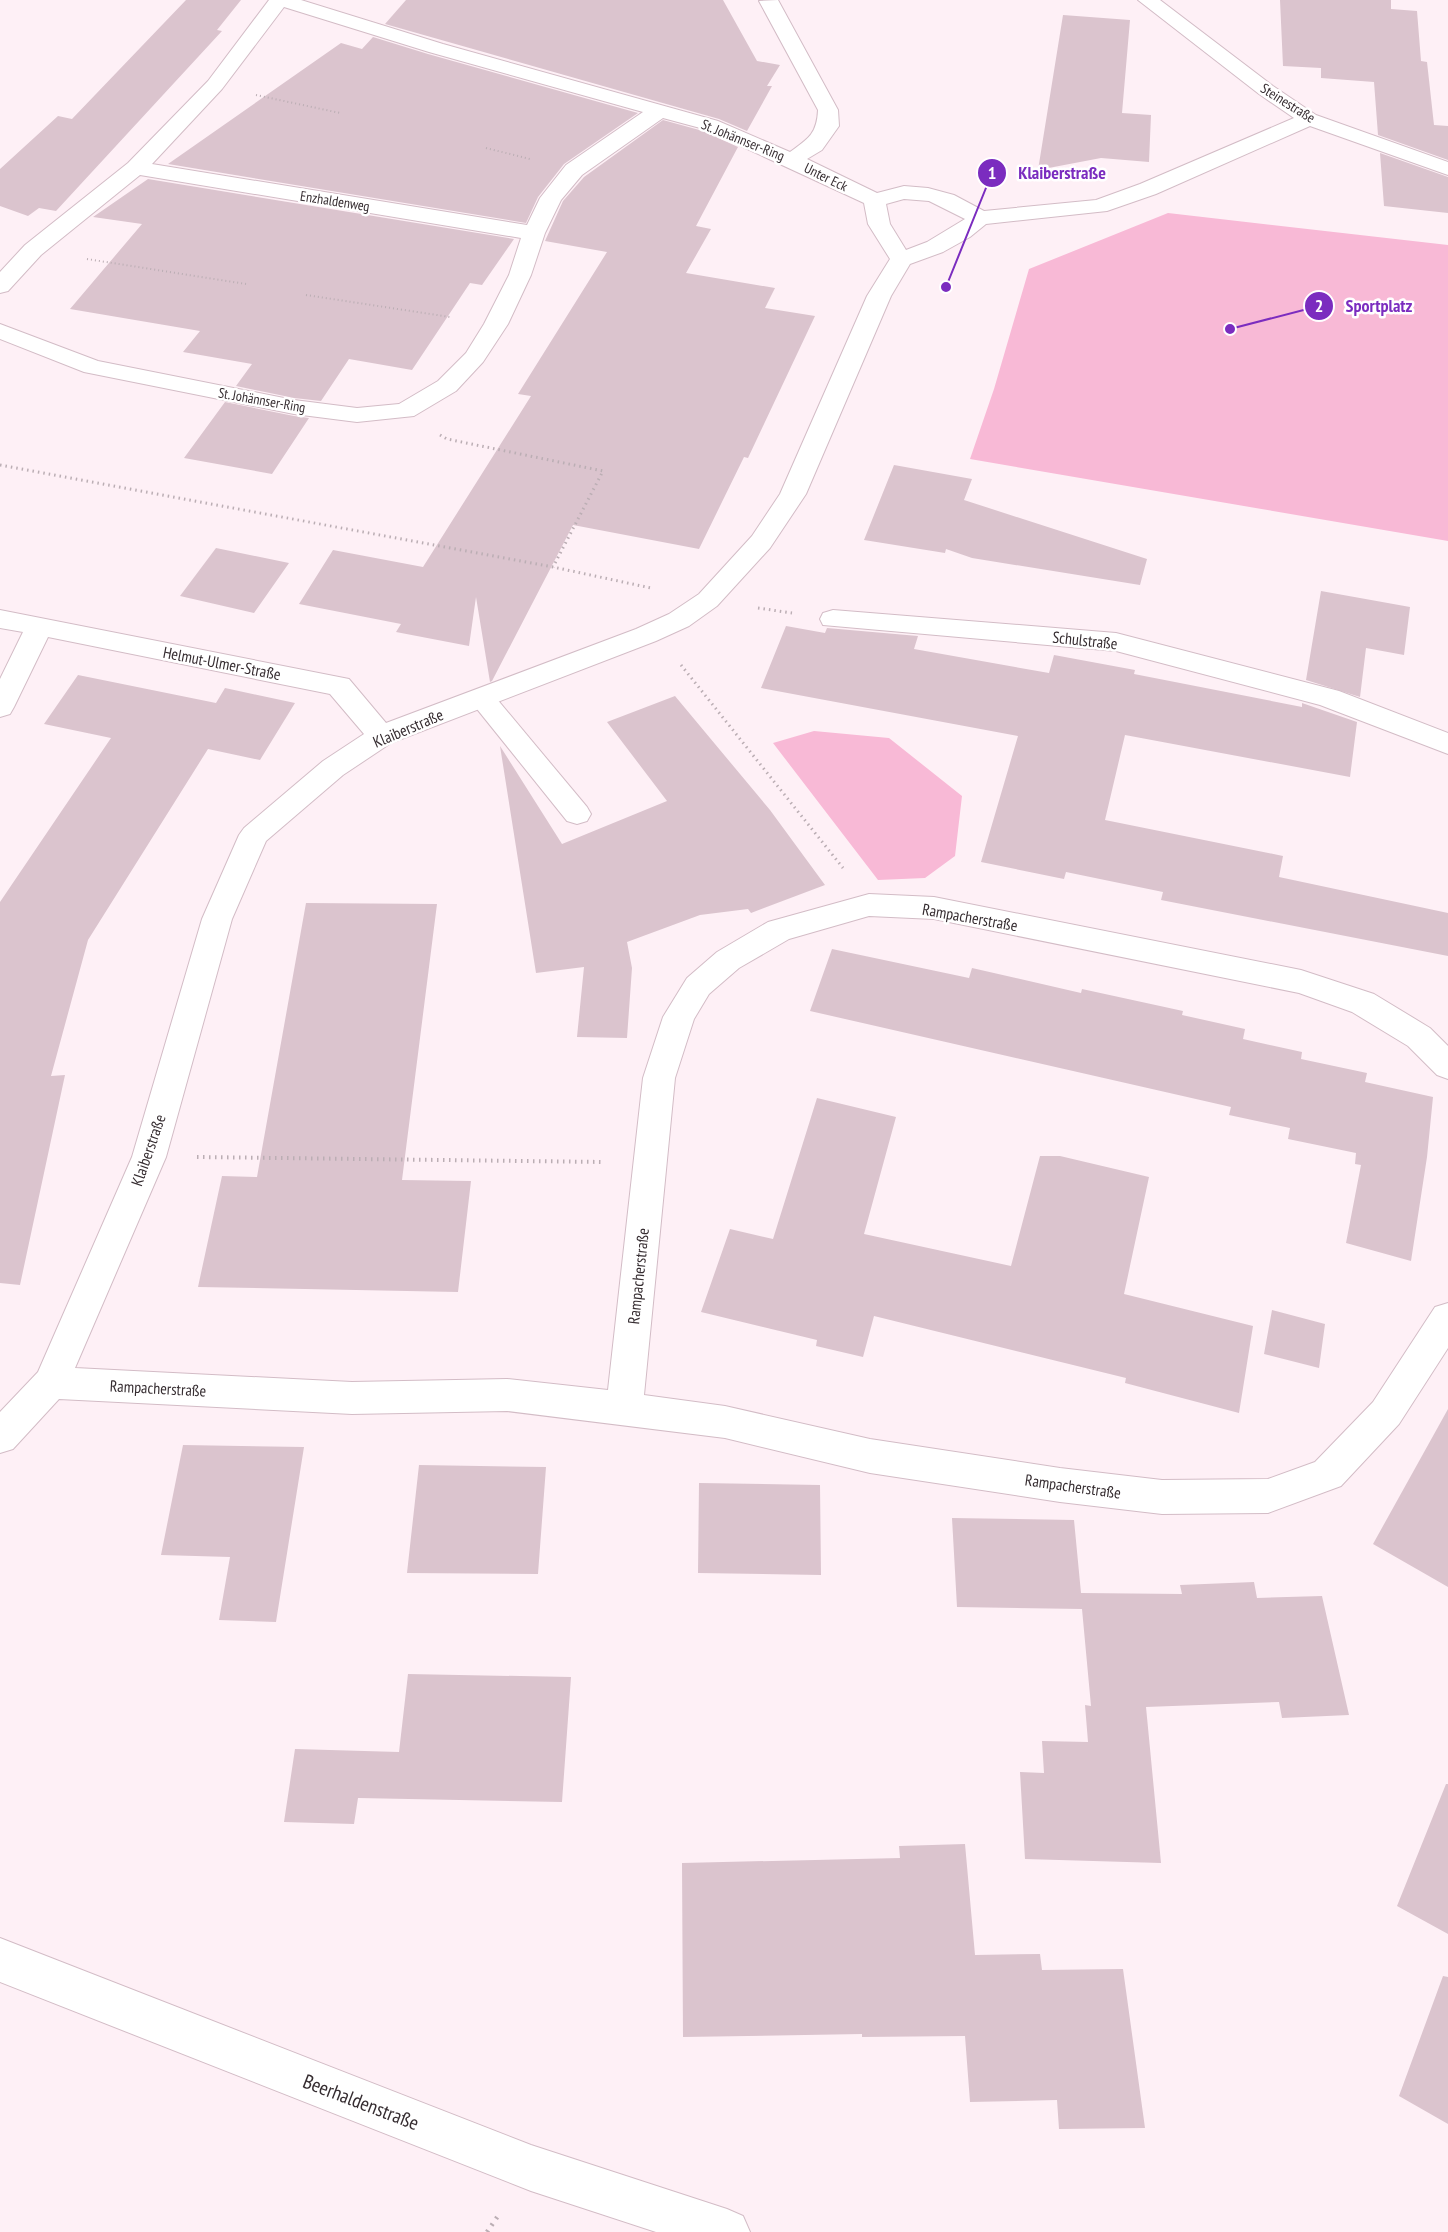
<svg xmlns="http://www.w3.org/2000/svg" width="1448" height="2232" viewBox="0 0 1448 2232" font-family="'PT Sans Narrow',sans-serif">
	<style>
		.green { fill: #f8b9d6 }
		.building { fill: #dbc4ce }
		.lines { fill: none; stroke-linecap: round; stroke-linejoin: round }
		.lane-casing { stroke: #d3bcc6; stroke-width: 2 }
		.street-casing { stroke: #d3bcc6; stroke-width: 2 }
		.secondary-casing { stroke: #d3bcc6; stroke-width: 2 }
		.path-far3 { stroke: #bbaeb4; stroke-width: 2; stroke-dasharray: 1 3; stroke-linecap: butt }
		.path-far2 { stroke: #bbaeb4; stroke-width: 3; stroke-dasharray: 1.5 4; stroke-linecap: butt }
		.path-far1 { stroke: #bbaeb4; stroke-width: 4; stroke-dasharray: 1.5 4.5; stroke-linecap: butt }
		.path { stroke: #bbaeb4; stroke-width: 4.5; stroke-dasharray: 2 6; stroke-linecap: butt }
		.lane { fill: #fff; fill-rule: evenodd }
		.street { fill: #fff; fill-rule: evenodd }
		.secondary { fill: #fff; fill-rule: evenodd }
		.labels { text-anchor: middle; stroke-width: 5; stroke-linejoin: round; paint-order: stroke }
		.far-street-label { font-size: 14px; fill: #362d31; stroke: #fff }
		.street-label { font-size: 16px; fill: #362d31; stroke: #fff }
		.near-street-label { font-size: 20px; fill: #362d31; stroke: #fff }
		.leader { fill: none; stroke: #7b2cbf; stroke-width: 2 }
		.callout-dot { fill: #7b2cbf; stroke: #fff; stroke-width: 2 }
		.mark-label { font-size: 18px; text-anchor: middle; font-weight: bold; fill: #fff }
		.callout-label { font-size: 18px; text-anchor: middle; font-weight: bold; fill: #7b2cbf; stroke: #fff; stroke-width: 5; stroke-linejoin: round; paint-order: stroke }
	</style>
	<rect width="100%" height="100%" fill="#fef0f6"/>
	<!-- green -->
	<path class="green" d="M1168,213L1448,245V541L970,459L994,389L1029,269Z
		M814,731L889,738L962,796L955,856L925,878L878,880L773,743Z"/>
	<!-- building -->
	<path class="building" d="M186,0H241L217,30L222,31L56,211L39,208L28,216L0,206V169L58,116L72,119Z
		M406,0H723L757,61L780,65L767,86H772L747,131L719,119L385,24Z
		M1280,0H1391V9L1417,11L1421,61L1427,62L1434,125L1448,126V160L1378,135L1374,82L1321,78V68L1283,66Z
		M1063,15L1130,20L1122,113L1151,115L1149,162L1101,158L1038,170Z
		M373,37L428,54L638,113L564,164L538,197L526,223L168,164L341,43L362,49Z
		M663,120L703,131L738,147L696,226L711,229L686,273L775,288L765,308L815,316L748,458L744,457L699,549L573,525L492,681L490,682L476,597L469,646L396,632L401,624L299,604L333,550L423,567L531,396L518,394L607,252L545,241L563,201L584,177Z
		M1380,153L1448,177V213L1384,206Z
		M148,179L514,239L482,285L470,283L412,370L349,359L321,401L294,398L236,386L252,364L183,352L200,331L70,309L142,224L93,217Z
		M225,402L294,416L309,418L272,474L184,458Z
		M894,465L972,479L964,500L1147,559L1140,585L972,558L946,549L945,553L864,540Z
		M216,548L289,563L254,613L180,596Z
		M1321,591L1410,607L1404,655L1366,648L1360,697L1306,680Z
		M786,626L825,633L827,628L918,636L914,649L1049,673L1054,655L1135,670L1134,674L1302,707V703L1357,722L1350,777L1125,735L1105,820L1283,856L1279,877L1448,913V956L1161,900L1163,892L1066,872L1064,879L981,862L1018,736L761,688Z
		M78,675L216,703L225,688L295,703L260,760L208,749L88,940L51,1076L65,1075L20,1285L0,1283V902L111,738L44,724Z
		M675,696L770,810L825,885L751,913L748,909L700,915L627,942L632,968L627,1038L577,1037L584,967L536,973L500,746L562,844L667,801L607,722Z
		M306,903L437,904L402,1180L471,1181L458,1292L198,1287L222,1176L257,1177Z
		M832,949L969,978L972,968L1081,993L1082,989L1183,1011L1182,1015L1245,1029L1243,1039L1302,1052L1301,1059L1367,1073L1365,1082L1433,1097L1427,1157L1411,1261L1346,1243L1361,1165L1355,1164L1356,1153L1288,1139L1290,1128L1229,1115L1231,1107L810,1011Z
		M817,1098L896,1117L864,1234L1011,1266L1040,1156H1060L1149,1177L1124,1294L1253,1326L1239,1413L1125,1383L1126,1378L874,1316L863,1357L816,1346L817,1340L701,1312L730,1229L773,1239Z
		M1272,1310L1325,1324L1319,1368L1264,1354Z
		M1448,1409V1587L1373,1544Z
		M183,1445L304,1447L276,1622L219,1620L230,1557L161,1555Z
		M419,1465L546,1467L538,1574L407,1573Z
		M699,1483L820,1485L821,1575L698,1573Z
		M952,1518L1074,1520L1081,1593L1182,1594L1180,1585L1254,1582L1257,1598L1322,1596L1349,1715L1282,1718L1279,1702L1146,1707L1161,1863L1025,1859L1020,1772L1044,1773L1042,1741L1088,1742L1085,1705L1091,1706L1082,1609L957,1607Z
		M408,1674L571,1677L562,1802L358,1798L354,1824L284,1822L295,1749L399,1752Z
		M1446,1784H1448V1934L1397,1906Z
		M965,1844L975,1955L1040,1954L1042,1970L1123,1969L1145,2128L1059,2129L1057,2100L970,2102L965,2036L862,2037V2034L683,2037L682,1863L900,1858L899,1846Z
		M1443,1976L1448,1977V2124L1399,2096Z"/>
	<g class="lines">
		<defs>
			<path id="lane" d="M482,689L491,692L587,807L591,814L587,821L577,824L567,821L473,704L469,698L473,692Z"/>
			<path id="street" d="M269,0H301L443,44L718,121L790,152C808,139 817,134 818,110L759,1L778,0L838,110L839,126L822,150L807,159L877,193L904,186L928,188L954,195L984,211L1096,200L1140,184L1294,118L1259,94L1138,0H1160L1273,86L1316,115L1448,162V175L1310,126L1156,194L1107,211L986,224L970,237L943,252L910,264L891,296L806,494L770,548L717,606L689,626L656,641L391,743L343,775L266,841L232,919L166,1157L75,1368L352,1382L507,1379L608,1390L643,1078L663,1017L687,978L717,952L768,922L869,894L934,897L1301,970L1374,994L1430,1028L1448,1046V1079L1437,1075L1408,1046L1352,1012L1299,993L934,919L869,916L789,939L739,968L709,994L694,1019L675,1078L644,1395L725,1406L870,1439L1060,1468L1162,1480L1268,1479L1315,1462L1373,1402L1435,1307L1448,1303V1348L1399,1424L1341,1486L1268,1513L1162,1514L1060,1502L870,1473L725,1438L507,1411L352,1414L59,1399L13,1449L0,1453V1412L38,1372L132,1157L202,919L239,835L244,828L323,761L364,734L330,694L48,637L14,707L10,714L0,717V679L23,632L0,628V610L349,679L386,723L636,629L669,614L699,594L752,536L780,494L867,296L890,259L868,224L864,203L704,129L663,118L582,175L561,200L545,233L531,275L508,324L483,362L456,391L414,416L357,422L294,414L84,372L0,339V324L98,361L294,400L357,408L399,404L438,381L466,353L484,324L509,275L521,238L140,175L41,255L8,291L0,293V272L25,245L128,163L208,81ZM284,7L429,52L643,112L566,165L540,198L527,225L152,164L222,89ZM904,199L929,201L965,219L927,242L906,250L890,224L886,204Z
				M833,610L1116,633L1339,691L1448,733V754L1320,705L1116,651L823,625L820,619L823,613Z"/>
			<path id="secondary" d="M0,1938L531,2145L727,2209L743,2216L750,2232H656L531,2191L0,1982Z"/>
		</defs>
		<!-- lane casing -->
		<use href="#lane" class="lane-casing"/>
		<!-- street casing -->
		<use href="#street" class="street-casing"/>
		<!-- secondary casing -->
		<use href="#secondary" class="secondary-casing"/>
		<!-- path-far3 -->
		<path class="path-far3" d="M256,95L340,113
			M486,148L530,159
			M87,259L246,284
			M306,295L450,317"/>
		<!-- path-far2 -->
		<path class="path-far2" d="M440,435L447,439L603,471L553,567
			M0,465L553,567L651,588
			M758,608L792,613
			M681,665L843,868"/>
		<!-- path-far1 -->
		<path class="path-far1" d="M197,1157L604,1162"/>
		<!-- path -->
		<path class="path" d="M487,2232L500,2213"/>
		<!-- lane -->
		<use href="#lane" class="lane"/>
		<!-- street -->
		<use href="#street" class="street"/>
		<!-- secondary -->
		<use href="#secondary" class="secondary"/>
	</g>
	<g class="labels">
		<!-- far-street labels -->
		<g class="far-street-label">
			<text transform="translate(1288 103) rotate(32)" y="5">Steinestraße</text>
			<text transform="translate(743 140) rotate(22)" y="5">St. Johännser-Ring</text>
			<text transform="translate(826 177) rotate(26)" y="5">Unter Eck</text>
			<text transform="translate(335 201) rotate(9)" y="5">Enzhaldenweg</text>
			<text transform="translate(262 400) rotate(10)" y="5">St. Johännser-Ring</text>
		</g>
		<!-- street labels -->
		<g class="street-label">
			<text transform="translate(1085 640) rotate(6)" y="6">Schulstraße</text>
			<text transform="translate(222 663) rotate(11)" y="6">Helmut-Ulmer-Straße</text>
			<text transform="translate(408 728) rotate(-23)" y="6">Klaiberstraße</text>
			<text transform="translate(970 917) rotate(10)" y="6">Rampacherstraße</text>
			<text transform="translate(148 1150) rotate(-71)" y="6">Klaiberstraße</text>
			<text transform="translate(638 1276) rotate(-84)" y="6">Rampacherstraße</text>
			<text transform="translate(158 1388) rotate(3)" y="6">Rampacherstraße</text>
			<text transform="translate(1073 1486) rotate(8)" y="6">Rampacherstraße</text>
		</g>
		<!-- near-street labels -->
		<g class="near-street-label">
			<text transform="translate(361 2102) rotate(21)" y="7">Beerhaldenstraße</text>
		</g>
	</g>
	<!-- callouts -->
	<path class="leader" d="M946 287L992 173M1230 329L1319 306"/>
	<g class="callout-dot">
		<circle cx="946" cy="287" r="6"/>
		<circle cx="1230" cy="329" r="6"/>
		<circle cx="992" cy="173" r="15"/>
		<circle cx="1319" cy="306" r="15"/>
	</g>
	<g class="mark-label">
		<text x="992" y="179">1</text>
		<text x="1319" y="312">2</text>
	</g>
	<g class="callout-label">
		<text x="1062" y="179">Klaiberstraße</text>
		<text x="1379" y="312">Sportplatz</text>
	</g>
</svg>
